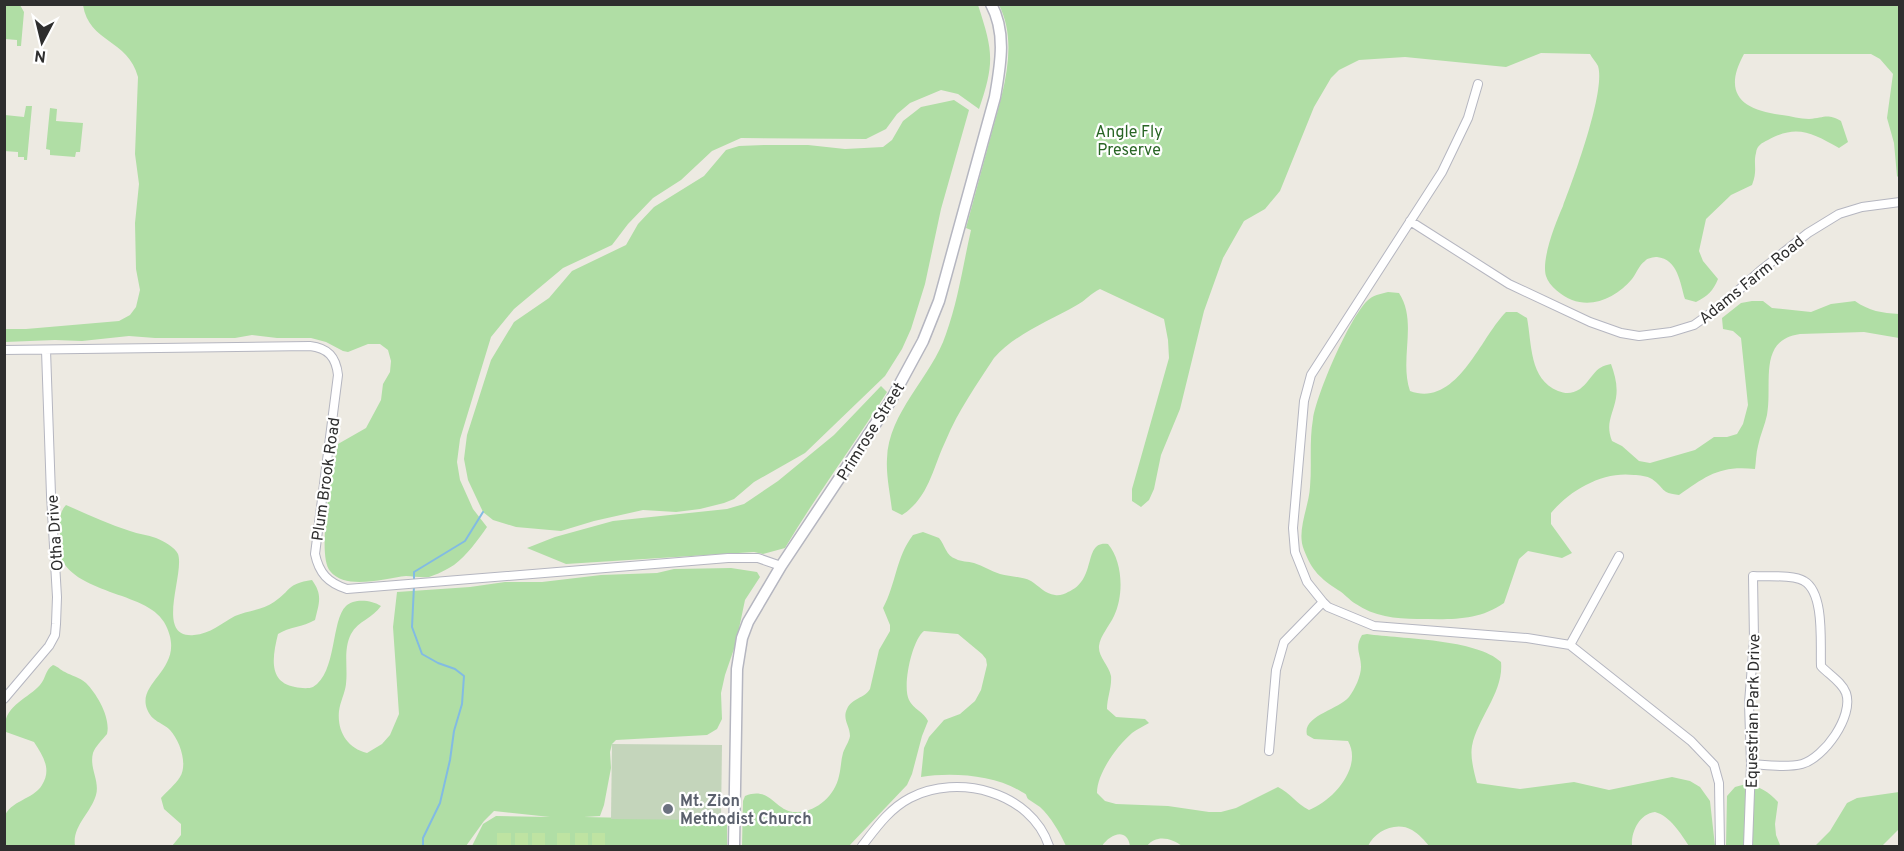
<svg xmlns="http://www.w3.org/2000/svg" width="1904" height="851" viewBox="0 0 1904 851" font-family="Overpass,sans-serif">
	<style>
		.green { fill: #b0dea5 }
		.cemetery { fill: #c4d5bb }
		.pitch { fill: #bee3a2 }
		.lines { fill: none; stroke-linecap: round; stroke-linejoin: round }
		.stream { stroke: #82bbe3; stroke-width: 2 }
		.street-casing { stroke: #b5b6c0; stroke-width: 10 }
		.secondary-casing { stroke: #b5b6c0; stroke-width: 13 }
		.street { stroke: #fff; stroke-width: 8 }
		.secondary { stroke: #fff; stroke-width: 10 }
		.worship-dot { fill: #6b7280; stroke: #fff; stroke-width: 2 }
		.labels { text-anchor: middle; stroke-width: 4.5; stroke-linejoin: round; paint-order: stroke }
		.park-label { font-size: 16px; fill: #286524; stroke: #fff }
		.street-label { font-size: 16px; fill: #2e2e2e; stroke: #fff }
		.worship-label { font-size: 16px; font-weight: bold; fill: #5b616d; stroke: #fff; text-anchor: start }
	</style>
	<rect width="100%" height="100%" fill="#edeae2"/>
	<!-- green -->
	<path class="green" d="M4,5H20L24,12L21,46H17V40L5,39Z
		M978,5C993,51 995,62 979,109L958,94L941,90L910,103L897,114L886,129L866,139L741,138L712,151L681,180L653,198L628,224L612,245L563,268L514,309L491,337L460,439L457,462L460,480L473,509L487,527C478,540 467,555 454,565C448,569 436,575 429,577C421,578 413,576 406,576C385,578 346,591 330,571C316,554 333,467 338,444L366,428L381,400L383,384L390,372L391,361L388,350L380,344H368L348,352L343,351L326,342L311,338H277L252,335L235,338H155L129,336L82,341L55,340L5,342V329H26L119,321L130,315L136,307L140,290L136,269L135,223L139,184L135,154L138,77C128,39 89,43 83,5Z
		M999,5H1899V178L1897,176L1894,143L1887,118L1893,74L1880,59L1871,54H1744C1722,94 1742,110 1782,115C1791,116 1800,119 1809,119C1824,118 1827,113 1841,121L1848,142L1839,148C1812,133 1797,124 1768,140C1762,143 1757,145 1756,153C1753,164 1758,170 1752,185L1731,195L1706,219L1699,251L1703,261L1718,279C1713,291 1708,296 1696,302L1685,299C1680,283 1678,259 1657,257C1654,257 1647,258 1645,261C1639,265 1636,274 1632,279C1617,297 1594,308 1572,300C1562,296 1549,286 1546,276C1541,259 1556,222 1563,206C1573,180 1606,91 1598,66C1596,62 1592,58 1590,54L1541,53L1506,67L1405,57L1359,60L1339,70L1331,78L1314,107L1280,191L1265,209L1244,221L1223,258L1204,311L1180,409L1161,455L1154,489L1149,500L1141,507L1132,501V489L1169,358L1168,340L1164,319L1100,289C1091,293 1085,301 1077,305C1049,321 1015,334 994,358C977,384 958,411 946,440C933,467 929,498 902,515L892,510C890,493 886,475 887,459C888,412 932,377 946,334C958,301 963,265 971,230L966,228C974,198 982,169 990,139C1001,97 1020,46 999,5Z
		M954,100L969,110L941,209L925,284L911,329L902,349L885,376L805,453L754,482L734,499L724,503L700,509L676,512L643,510L594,521L561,531L516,527L493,520L483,512L468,480L464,459L467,435L491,360L514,322L549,298L572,271L626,245L638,224L654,207L704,176L726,150L739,146L764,145H808L845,149L883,147L892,140L903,121L921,107Z
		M26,106H32L27,160H24V157H18V152L4,151L5,115L24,117Z
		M50,108L57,109L56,121L83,123L80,152H76L75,157L50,155V150L46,149Z
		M1388,292L1399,293C1418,322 1399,359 1410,391C1457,408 1480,338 1506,312H1517L1527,318C1532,344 1529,379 1558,391C1566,394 1572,394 1580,389C1593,379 1593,367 1611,364C1615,375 1618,386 1616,398C1613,415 1605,423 1612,441L1622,446L1639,461L1650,463L1695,450L1714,437H1727L1737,434L1743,424L1748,405L1741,338L1733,331L1723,329L1722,318L1741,303L1752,301H1763L1772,308L1811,312L1831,304L1855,301C1869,311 1882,313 1899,314V338L1864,332L1800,334C1757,340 1773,384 1767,415C1765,425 1760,435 1758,446C1756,453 1756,462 1755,469C1720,465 1706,476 1679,495C1660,493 1665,488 1652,479C1647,476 1639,475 1634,475C1603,471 1570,490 1551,513V524L1572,553L1562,558L1528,551L1519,559L1504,603C1477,622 1448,619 1417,619C1396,619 1373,616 1356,604C1349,600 1345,594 1338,590C1320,578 1312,571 1304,550C1296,531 1309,507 1310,487C1312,465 1309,442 1313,419C1317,393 1349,319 1367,301C1373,295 1380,294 1388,292Z
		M881,386L887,392C854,445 817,494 785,548L763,554L754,552L566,564L527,548L555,537L613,521L727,509L744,504L778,481L834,435Z
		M66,505C87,514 108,524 130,531C138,534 148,535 156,538C163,541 175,547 178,554C185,574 154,639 194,635C210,634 222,623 235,616C247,611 263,610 274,602C292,590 286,584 312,580C323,595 319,603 315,620C303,627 289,627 278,634C273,655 267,682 295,687C300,688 308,689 313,687C337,673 331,620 346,606C354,598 372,600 381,606C373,618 358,621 351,634C343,650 348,667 346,684C345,693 340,702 339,711C337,731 347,748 367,753L382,744L390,735L399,714L393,627L397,592L470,587L505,582H542L601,575L657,573L674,569L731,568L757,572L760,577L745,600L736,643L725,675L721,693L722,719L717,729L707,735L616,740L612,744L610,752L611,768L604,805L600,816L584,817L727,820V846H472L483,824L496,816L550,817L494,811L484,821L466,846H172L181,835V824L164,809L161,798C167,791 175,785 180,777C188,764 180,741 170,730C162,722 152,722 147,709C136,680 190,668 164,622C146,591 72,595 59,553C58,548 59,541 60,535C60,524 58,513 66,505Z
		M923,532L939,538C945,545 946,556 956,559C961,562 968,561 974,563C983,566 991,571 1000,574C1010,577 1021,576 1031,581C1039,586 1045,594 1055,595C1059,596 1065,594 1068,592C1098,580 1082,540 1108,544C1123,562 1124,595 1114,616C1110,625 1100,636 1099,646C1098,657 1109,665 1111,676C1112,687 1107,698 1107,709L1116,717L1145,719L1149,723C1144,726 1137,729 1132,733C1117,746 1097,773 1097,793L1105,801L1116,804L1168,806L1209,812H1221L1236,808L1278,787C1290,793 1297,804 1309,810C1333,801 1363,767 1348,741L1314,739L1307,735C1302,716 1338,710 1349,697C1355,689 1361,676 1361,667C1361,654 1354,648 1362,635L1367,634C1402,639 1477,639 1501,662C1504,692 1478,717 1472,746C1470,757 1474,772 1477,783L1520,789L1574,782L1609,790L1672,777L1690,781L1700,787L1710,801L1715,846H1689C1681,834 1670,816 1655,812C1639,814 1631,832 1632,846H1429C1425,841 1419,834 1412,830C1396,821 1375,831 1368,846H1182C1172,838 1156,834 1147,846H1130C1127,827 1110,834 1102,846H1066C1060,833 1051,817 1040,807C1036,804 1032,802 1028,799C1025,794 1028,795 1022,792C995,775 952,772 921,777L924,748L929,737L944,720L960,714L975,701L981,690L987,665L986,659L982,654L958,634L924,631C912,640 902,686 909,700C913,709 924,712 928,721L922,736L912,774L907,785L849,846H742L743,801L745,796C772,785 775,814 798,812C818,811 835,795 839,776C841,768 841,760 843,753C845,747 849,742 850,736C850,726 842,719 847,709C852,698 865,698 870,689L879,650L890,631V625L883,608C896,584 896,557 913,535Z
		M53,665C59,667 60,670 65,672C72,676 79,677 86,683C97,694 111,718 107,734C102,740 95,747 93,753C89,768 100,781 96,795C91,813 72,826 75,846H5C4,838 2,826 4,818C10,800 33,800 42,785C52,769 43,756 34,742L6,732C0,707 28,699 40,685C46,678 45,670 53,665Z
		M1746,784C1760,787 1768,791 1778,802L1775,824L1776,835L1780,845L1783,846H1726L1727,796L1735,787Z
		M1899,792V829L1882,846H1815L1830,831L1847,803L1857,798Z"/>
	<!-- cemetery -->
	<path class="cemetery" d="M612,744L722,745L721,820L611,819Z"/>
	<!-- pitch -->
	<path class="pitch" d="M497,833H511V846H497Z
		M515,833H528V846H515Z
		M532,833H545V846H532Z
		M557,833H570V846H557Z
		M575,833H588V846H575Z
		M592,833H605V846H592Z"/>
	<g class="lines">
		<!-- stream -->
		<path class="stream" d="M414,580V572L465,541L483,512
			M414,586L412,627L422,654L438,663L455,669L464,676L462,704L454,731L450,760L440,803L423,838V846"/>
		<defs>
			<path id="street" d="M1478,84L1468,118L1442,172L1311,375L1304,401L1293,528L1295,552L1307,582L1323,602L1328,607L1374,626L1527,638L1570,645L1691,741L1714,765L1719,783L1720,846
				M1410,221L1509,284L1590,322L1621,333L1639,336L1671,332L1694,325L1722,305L1760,271L1808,233L1839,214L1862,207L1900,202
				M4,350L310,346C328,348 336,357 338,375L315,554C319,573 328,583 347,589L728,558H758L781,566
				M1570,645L1619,556
				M4,699L49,646L55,635L56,624L57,597L51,495L46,350
				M1269,751L1276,670L1284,642L1323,602
				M862,846C876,828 889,809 910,798C958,773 1031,792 1049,846
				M1748,846L1751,764L1749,703L1754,640L1753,576C1766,577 1793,574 1804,581C1825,593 1820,644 1821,666C1828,674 1842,682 1846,693C1854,716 1824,758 1802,764C1786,768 1767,765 1751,764"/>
			<path id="secondary" d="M734,846L737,669L742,638L748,622L781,566L890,402L923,341L939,301L995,97C1000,67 1007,33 991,4"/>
		</defs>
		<!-- street casing -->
		<use href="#street" class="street-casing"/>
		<!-- secondary casing -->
		<use href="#secondary" class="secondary-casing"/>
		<!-- street -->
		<use href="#street" class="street"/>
		<!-- secondary -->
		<use href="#secondary" class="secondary"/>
	</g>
	<!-- markers -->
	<circle class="worship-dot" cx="668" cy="809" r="6"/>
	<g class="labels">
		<!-- park labels -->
		<g class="park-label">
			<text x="1129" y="137">Angle Fly<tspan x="1129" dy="18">Preserve</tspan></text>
		</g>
		<!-- street labels -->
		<g class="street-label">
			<text transform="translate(1751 279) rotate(-39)" y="6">Adams Farm Road</text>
			<text transform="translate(870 431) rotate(-58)" y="6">Primrose Street</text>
			<text transform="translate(325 479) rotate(-82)" y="6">Plum Brook Road</text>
			<text transform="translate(54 533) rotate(-94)" y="6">Otha Drive</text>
			<text transform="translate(1752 711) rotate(-89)" y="6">Equestrian Park Drive</text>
		</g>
		<!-- worship labels -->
		<g class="worship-label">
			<text x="680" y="806">Mt. Zion<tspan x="680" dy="18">Methodist Church</tspan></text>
		</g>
	</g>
	<!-- border -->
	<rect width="1904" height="851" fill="none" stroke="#2e2e2e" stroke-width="12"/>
	<!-- north arrow -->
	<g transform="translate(42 42) rotate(187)" stroke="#ffffff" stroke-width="4.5" paint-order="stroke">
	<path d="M0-4.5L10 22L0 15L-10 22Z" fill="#2e2e2e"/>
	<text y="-9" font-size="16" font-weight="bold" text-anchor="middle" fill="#2e2e2e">N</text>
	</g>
</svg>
